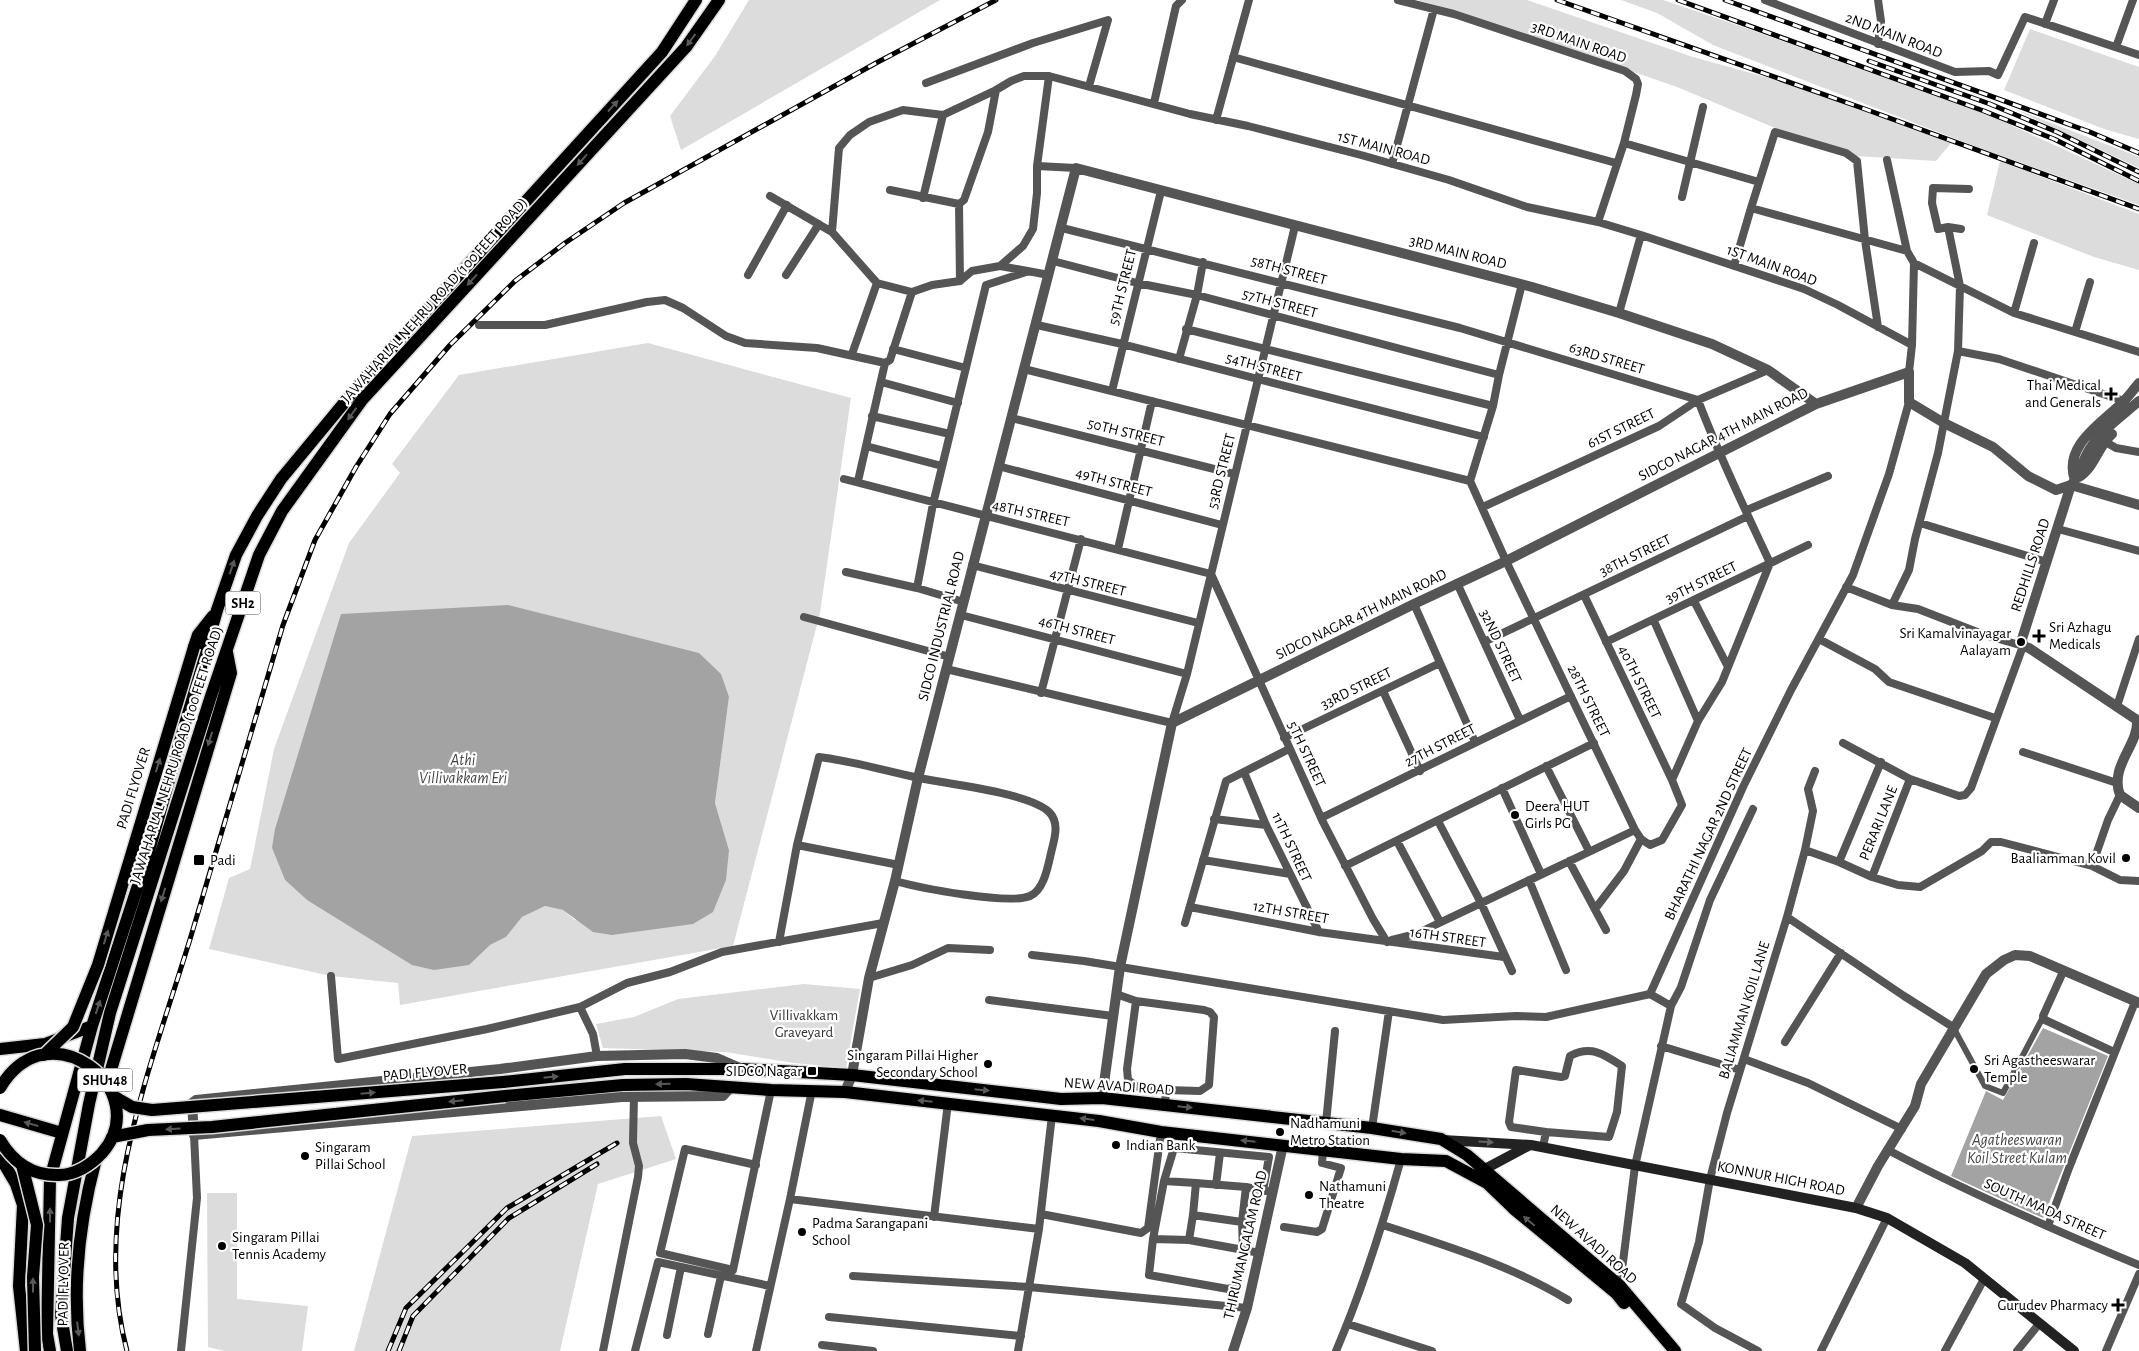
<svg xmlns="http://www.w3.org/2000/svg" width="2139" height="1351" viewBox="0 0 2139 1351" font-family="'Alegreya Sans',sans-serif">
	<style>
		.green { fill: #dcdcdc; fill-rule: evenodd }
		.water { fill: #a3a3a3 }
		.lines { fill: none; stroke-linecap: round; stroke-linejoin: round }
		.primary-casing { stroke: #dbdbdb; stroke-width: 15 }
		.pedestrian { stroke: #555; stroke-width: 6 }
		.minor { stroke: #555; stroke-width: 8 }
		.tertiary { stroke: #555; stroke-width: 10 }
		.secondary { stroke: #222; stroke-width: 10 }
		.primary { stroke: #000; stroke-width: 12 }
		.rail-casing { stroke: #000; stroke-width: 5 }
		.rail { stroke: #fff; stroke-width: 3; stroke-dasharray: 9; stroke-linecap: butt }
		.primary-bridge-casing { stroke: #dbdbdb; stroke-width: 15; stroke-linecap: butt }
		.primary-bridge { stroke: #000; stroke-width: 12 }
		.oneway { fill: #595959 }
		.oneway2 { fill: #646464 }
		.poi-dot { fill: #000; stroke: #fff; stroke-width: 2 }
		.labels { text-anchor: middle; stroke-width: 4.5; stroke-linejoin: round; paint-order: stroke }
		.shield { fill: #fff; stroke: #4c4c4c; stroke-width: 1 }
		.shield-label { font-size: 14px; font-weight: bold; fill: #000 }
		.street-label { font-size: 15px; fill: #000; stroke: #fff }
		.poi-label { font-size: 15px; fill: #000; stroke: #fff; text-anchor: start }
		.park-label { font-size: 15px; fill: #333; stroke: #fff }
		.water-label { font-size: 16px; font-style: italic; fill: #444; stroke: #fff }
	</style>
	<rect width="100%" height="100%" fill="#fff"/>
	<!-- green -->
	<path class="green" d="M749,0H940L681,150L670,116L715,56Z
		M1417,0H1527L1693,57L1780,81L1951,143L1936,161L1856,156L1780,130L1677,87L1455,10Z
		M1621,0H1663L1746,28L1991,116L2139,184V205L1982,149L1713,45L1657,13Z
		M2030,29L2139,67V139L2104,129L2004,90Z
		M2010,107L2139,157V168Z
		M2000,161L2139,214V270L2094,257L1987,215Z
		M648,343L851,398L820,613L733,946L400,1005L398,983L331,976L209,949L229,878L250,869L274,749L349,543L400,473L392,464L459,375ZM729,697L715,803L729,850L575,920L563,910L545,906L522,917L506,937L490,945L307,900L285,880L272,848Z
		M804,984L860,989L846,1068L794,1063L725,1052L603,1048L596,1024L634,1017L678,999Z
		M661,1116L676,1159L598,1184L560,1351H354L412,1136Z
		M207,1193H237V1299L308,1306L302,1351H225L208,1347Z"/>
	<!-- water -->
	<path class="water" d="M508,605L699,653L721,674L729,697L715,803L729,850L726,880L713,912L693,924L612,935L593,932L563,910L545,906L522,917L506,937L490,945L469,965L434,970L412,965L307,900L285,880L272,848L275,829L341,614Z
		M2043,1028L2108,1056L2043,1218L1951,1176L1986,1091L2003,1100Z"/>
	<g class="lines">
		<defs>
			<path id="primary" d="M194,647L198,635L213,616
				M0,1049L45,1044L92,1026
				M503,1082L625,1069H742L852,1075L1061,1099L1102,1098L1372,1128L1441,1139L1467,1155L1620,1286L1675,1351
				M107,1083L231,673L227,652
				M505,1096L623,1085L686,1084L771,1090L845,1092L1099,1121L1161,1132L1401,1159L1446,1161L1487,1183L1514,1209L1616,1293L1624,1303
				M0,1115L62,1133
				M0,1157L16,1184L23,1205L19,1286L26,1351
				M50,1351L47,1334L50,1179L92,1026L147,858L217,610L236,555L257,516L281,479L363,380L662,52L696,0
				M67,1351L61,1315L68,1218L89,1104L110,1013L210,699L259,555L282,511L362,400L686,47L719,0
				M80,1351C72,1286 79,1222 96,1159"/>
		</defs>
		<!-- primary casing -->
		<use href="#primary" class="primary-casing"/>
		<!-- pedestrian -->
		<path class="pedestrian" d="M1953,1027L1985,1086L2003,1093L2043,1017"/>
		<!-- minor -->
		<path class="minor" d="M1398,0L1454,14L1625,71L1636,79L1638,84L1636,95L1624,143L1598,222
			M1765,0L1955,72L1989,71L1998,75L2025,17L2139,55
			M2045,24L2054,0
			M1878,44L1881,21L1878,0
			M2116,47L2133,0
			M1233,57L1616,163
			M1049,76L1037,166V193L1033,229L1023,246L1000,266L972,271L960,281L932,285L912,292L877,283L832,232L839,148L850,135L869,122L903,110L943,115L996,90L1011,81L1024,76H1049L1190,114L1248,126L1361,155L1449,180L1527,207L1598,222L1641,235L1804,289L1838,305L1912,345L1909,372
			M926,83L1033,43L1108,20L1089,86
			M1154,103L1176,6L1182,0
			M1216,120L1249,0
			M1624,143L1759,182
			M1887,160L1907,251L1914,263L1912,345
			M1392,164L1434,9
			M1037,166L1076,168
			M890,190L959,204L964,200L988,132L996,90
			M770,196L832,232
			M1682,197L1703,107
			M923,198L943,115
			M959,204L960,281
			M1751,208L1775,132L1846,153L1857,161L1865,240L1878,327
			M1961,229L1948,227L1938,229L1932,203L1933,188L1969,189
			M1053,261L1137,283L1197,295L1499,375
			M1914,263L2014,313L2139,352
			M1000,266L1049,275
			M1734,266L1751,208L1907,251
			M748,275L787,205
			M786,275L819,224
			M1619,313L1641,235
			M2014,313L2034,243
			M479,325H545L647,302L665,300L683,308L726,336L745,343L817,348L885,363L890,360L912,292
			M1037,325L1122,344L1484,437
			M1186,329L1493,406
			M2075,332L2090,282
			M893,349L966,368
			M1958,351L1999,359L2124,401
			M852,354L877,283
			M1179,359L1197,295L1203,262
			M1024,369L1470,481L1506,561L1635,830L1641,839L1650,845L1662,840L1682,805L1672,780L1698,721L1722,682L1770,563C1745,509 1719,456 1698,400L1460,328L1062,228
			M881,382L958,403
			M1112,391L1161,191
			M872,416L950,434
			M1012,418L1234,474
			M2104,441L2116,448L2139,452
			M866,446L942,466
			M998,466L1222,525
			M844,479L1211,574L1323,822L1373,919L1387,942
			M858,481L885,363
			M1470,481L1493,406L1499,375L1522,284
			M1483,507L1659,426L1698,400L1768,370
			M1747,510L1828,476
			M1920,523L2047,562
			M2058,529L2139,551
			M1118,549L1152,401
			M972,565L1198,623
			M846,572L917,588L964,602
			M1457,583L1520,720
			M917,588L933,504L986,285L1026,272
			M1584,595L1672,780
			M1694,601L1727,665
			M1414,604L1475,742
			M1892,605L1909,570L1915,539L1938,453L1958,351L1960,286L1948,227
			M961,615L1187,674
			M804,617L950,657
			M1654,621L1698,721
			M1819,639L1875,669L1889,682L1995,718
			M1484,642L1748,516
			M1606,642L1808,545
			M946,669L1172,723L1187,674L1295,226
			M1383,691L1420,771
			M1041,693L1081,539
			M2117,706L2139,639
			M1284,738L1440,663
			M1843,743L1910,779L1959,796L1965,795L1971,788L2023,646L1985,635L1918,609L1892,605L1846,587
			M2023,752L2117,783
			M1546,766L1589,851
			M1244,772L1266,825L1319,932
			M1502,788L1541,874
			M1321,818L1571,696
			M1214,819L1266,825
			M1438,821L1481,903L1512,971
			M1397,841L1440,922
			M797,845L899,865
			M1805,850L1839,862L1872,877L1898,885L1920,887L1982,851L1991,842H2001L2092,866L2120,880L2139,881
			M1203,860L1290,874
			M1569,861L1606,930
			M1839,862L1881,762
			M1345,866L1594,743
			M2092,866L2108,820L2120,795
			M1872,877L1910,779
			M1529,880L1566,970
			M1190,907L1319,932L1504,957
			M1595,909L1624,871L1641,839
			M1787,917L1904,996L1953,1027
			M1185,923L1226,781L1289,749
			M1392,940L1416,934L1635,830
			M779,942L797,845L819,757C853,761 885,771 919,778C947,784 1032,793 1050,813C1060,824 1054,840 1051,853C1048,866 1044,890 1030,896C1008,905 920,888 895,881
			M1032,955L1084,961L1443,1020L1516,1016L1546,1017L1650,994
			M2063,972L2043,1016L2045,1020L2114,1052
			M331,976L338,1059L487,1029L580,1007
			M869,978L912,965L948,948L990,950
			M1116,994L1136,1001L1204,1010L1210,1012L1214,1017L1209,1085L1200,1091L1166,1090L1165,1105
			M1650,994L1743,787L1791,690L1853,575L1889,474L1909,402
			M989,1000L1113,1016
			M1136,1001L1127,1069L1128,1080L1137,1087L1166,1090
			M1671,1006L1681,987L1710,900L1753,809
			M1785,1042L1841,953
			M1661,1046L1740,1070
			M597,1056L593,1034L580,1007L627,983L670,972L722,952L883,923
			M1744,1059L1808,1083L1902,1129
			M1326,1123L1335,1031
			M1372,1128L1389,1011
			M1543,1147L1546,1132L1609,1137L1617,1112L1622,1066C1604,1054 1591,1045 1570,1056L1565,1076L1561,1077L1516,1070L1509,1122L1511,1127L1546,1132
			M1888,1150C1969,1193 2054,1230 2139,1265
			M756,1165L685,1149L660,1253L733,1270L771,1090
			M1164,1181L1174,1148L1269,1157L1263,1191
			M1196,1183L1164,1181L1153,1239L1149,1275L1228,1289L1236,1287L1243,1250L1242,1222
			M1216,1185L1220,1153
			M790,1199L1039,1229
			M1041,1214L1141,1233L1148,1228L1161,1132
			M1193,1215L1196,1183L1246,1187
			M934,1217L948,1103
			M1383,1225C1446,1246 1511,1265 1568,1300
			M2048,1226L2069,1168L2135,1002
			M1284,1227L1317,1232L1322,1229L1341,1168L1322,1163L1323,1151
			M1153,1239L1189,1240L1260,1253
			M1189,1240L1193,1215L1242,1222L1246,1187L1267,1191
			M853,1276L1029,1287L1247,1308
			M1620,1286L1635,1166L1671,1006L1650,994
			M829,1317L1021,1336
			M1348,1324L1432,1351
			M708,1334L721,1276
			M667,1335L681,1267
			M822,1345L873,1351
			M181,1351L197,1198L194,1135
			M603,1351L638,1177L639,1166L633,1143L634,1096
			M635,1351L658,1262L770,1286
			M756,1351L790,1199L812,1090
			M1018,1351L1039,1229L1052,1115
			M1336,1351C1363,1288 1383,1224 1401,1159
			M1758,1351L1715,1328L1681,1304L1699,1242L1710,1179L1727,1113L1787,917L1805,850L1813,811L1808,789L1815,771
			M1821,1351L1887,1218
			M1945,1351L1984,1279
			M2017,1351L2039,1324
			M2106,1351L2139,1274"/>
		<!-- tertiary -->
		<path class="tertiary" d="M2139,401C2122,416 2103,429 2091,447C2082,459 2081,474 2071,485L2022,639L2023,646L2029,648L2137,720C2139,745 2109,766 2120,795L2139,808
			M2079,477C2095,467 2098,446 2112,434
			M2075,480C2062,445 2105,421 2124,401C2129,396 2134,389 2139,383
			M731,1087L723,1096L622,1097L194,1135L192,1103L196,1100L500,1069L597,1056L685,1054L717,1058L740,1068
			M845,1092L852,1075L869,978L895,881L918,778L1076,168L1532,287L1619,313L1712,344L1768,370L1816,404
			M1102,1098L1120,967L1172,723L1414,604L1506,561L1816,404L1909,372V402L1944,423L1993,447L2028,476L2056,490L2071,485L2139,505
			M1856,1208L1878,1166L1915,1106L1921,1084L1986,974L2004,960L2015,955L2030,956L2139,1003
			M1233,1351L1247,1308L1283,1145"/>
		<!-- secondary -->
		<path class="secondary" d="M1443,1140L1531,1145L1856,1208L1887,1218L1965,1263L2074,1351
			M1480,1174L1483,1170L1530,1145"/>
		<!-- primary -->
		<use href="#primary" class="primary"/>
		<defs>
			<path id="rail" d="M1557,0L1862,108L2139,209
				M1678,0L1984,111L2054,139L2139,181
				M1725,0L2090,132L2139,153
				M1869,61L1990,104L2057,132L2139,172
				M127,1351C90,1211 151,1068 191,936C222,833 252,729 283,625L315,540L356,467L390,414L450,345L515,281L565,243L624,203L876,63L996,0
				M388,1351L406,1308L507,1208L617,1143
				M399,1351L413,1316L509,1218L597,1164"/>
		</defs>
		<!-- rail casing -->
		<use href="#rail" class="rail-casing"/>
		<!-- rail -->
		<use href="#rail" class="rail"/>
		<defs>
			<path id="primary-bridge" d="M44,1055L73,1027L98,965L194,647
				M0,1088C49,1005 156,1091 102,1153C91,1165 75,1175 59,1175C32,1176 13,1162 0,1140
				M113,1096L132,1107L152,1110L503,1082
				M112,1137L148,1130L212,1127L505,1096
				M22,1165L37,1225L33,1277L35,1351"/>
		</defs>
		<!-- primary-bridge casing -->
		<use href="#primary-bridge" class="primary-bridge-casing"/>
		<!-- primary-bridge -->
		<use href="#primary-bridge" class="primary-bridge"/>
	</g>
	<!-- one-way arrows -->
	<defs><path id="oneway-solid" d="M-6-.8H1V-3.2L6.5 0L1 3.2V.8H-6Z" transform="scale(1.25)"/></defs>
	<g class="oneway">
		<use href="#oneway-solid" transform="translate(691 40) rotate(126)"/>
		<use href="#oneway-solid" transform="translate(613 106) rotate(-47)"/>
		<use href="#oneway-solid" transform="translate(582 160) rotate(132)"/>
		<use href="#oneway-solid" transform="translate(472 280) rotate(132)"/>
		<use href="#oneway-solid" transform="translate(352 414) rotate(126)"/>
		<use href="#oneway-solid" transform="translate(232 567) rotate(-71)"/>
		<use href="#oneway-solid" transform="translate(210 739) rotate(107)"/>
		<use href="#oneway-solid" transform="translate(158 765) rotate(-73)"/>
		<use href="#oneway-solid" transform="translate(163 895) rotate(107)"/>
		<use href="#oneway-solid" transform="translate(106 937) rotate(-73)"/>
		<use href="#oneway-solid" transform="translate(98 1007) rotate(-72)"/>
		<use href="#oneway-solid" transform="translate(551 1077) rotate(-6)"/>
		<use href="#oneway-solid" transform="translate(663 1084) rotate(179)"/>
		<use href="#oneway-solid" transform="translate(982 1090) rotate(6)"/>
		<use href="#oneway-solid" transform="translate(368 1093) rotate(-5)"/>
		<use href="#oneway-solid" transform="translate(456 1101) rotate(174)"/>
		<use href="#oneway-solid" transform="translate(925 1101) rotate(-174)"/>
		<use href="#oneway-solid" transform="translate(1185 1107) rotate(6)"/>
		<use href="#oneway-solid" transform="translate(1087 1119) rotate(-173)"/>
		<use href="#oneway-solid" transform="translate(31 1124) rotate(-164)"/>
		<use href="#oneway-solid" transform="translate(173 1129) rotate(177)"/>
		<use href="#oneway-solid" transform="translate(1399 1132) rotate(10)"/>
		<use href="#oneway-solid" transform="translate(1248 1141) rotate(-174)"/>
		<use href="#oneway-solid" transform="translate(50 1215) rotate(-90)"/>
		<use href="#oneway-solid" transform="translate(1529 1221) rotate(-140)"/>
		<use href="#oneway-solid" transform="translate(33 1285) rotate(-90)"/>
		<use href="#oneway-solid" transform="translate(78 1329) rotate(83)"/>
	</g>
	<use class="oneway2" href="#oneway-solid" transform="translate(1486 1142) rotate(4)"/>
	<!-- markers -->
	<g class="poi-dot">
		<path d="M2108.5 386.5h5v5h5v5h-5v5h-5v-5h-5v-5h5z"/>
		<path d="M2036.5 628.5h5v5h5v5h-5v5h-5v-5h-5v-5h5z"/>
		<circle cx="2021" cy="642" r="5"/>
		<circle cx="1515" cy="815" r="5"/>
		<circle cx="2126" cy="858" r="5"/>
		<rect x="193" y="854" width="12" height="12" rx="2.5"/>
		<circle cx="988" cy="1064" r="5"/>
		<circle cx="1974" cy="1069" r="5"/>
		<rect x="807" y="1066" width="10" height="10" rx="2.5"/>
		<circle cx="1280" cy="1132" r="5"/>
		<circle cx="1116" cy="1145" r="5"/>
		<circle cx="305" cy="1156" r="5"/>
		<circle cx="1309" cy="1195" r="5"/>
		<circle cx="802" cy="1232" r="5"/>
		<circle cx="222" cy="1246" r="5"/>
		<path d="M2115.5 1297.5h5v5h5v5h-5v5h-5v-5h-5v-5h5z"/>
	</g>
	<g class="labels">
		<!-- shield labels -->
		<g class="shield">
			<rect x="225.5" y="591.5" width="35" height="23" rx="4"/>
			<rect x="77.5" y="1068.5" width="55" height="23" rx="4"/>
		</g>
		<g class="shield-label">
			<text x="243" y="608">SH2</text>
			<text x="105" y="1085">SHU148</text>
		</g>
		<!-- street labels -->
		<g class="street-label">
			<text transform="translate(1894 35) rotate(21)" y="5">2ND MAIN ROAD</text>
			<text transform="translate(1579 42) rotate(19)" y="5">3RD MAIN ROAD</text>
			<text transform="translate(1384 148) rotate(15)" y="5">1ST MAIN ROAD</text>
			<text transform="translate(1458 252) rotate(14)" y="5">3RD MAIN ROAD</text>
			<text transform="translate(1772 265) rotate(20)" y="5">1ST MAIN ROAD</text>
			<text transform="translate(1289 270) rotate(15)" y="5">58TH STREET</text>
			<text transform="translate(1122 287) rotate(-76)" y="5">59TH STREET</text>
			<text transform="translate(434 300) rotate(-48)" y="5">JAWAHARLAL NEHRU ROAD (100 FEET ROAD)</text>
			<text transform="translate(1280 303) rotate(15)" y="5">57TH STREET</text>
			<text transform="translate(1607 358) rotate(17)" y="5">63RD STREET</text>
			<text transform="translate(1264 367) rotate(15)" y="5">54TH STREET</text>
			<text transform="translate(1621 428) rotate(-26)" y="5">61ST STREET</text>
			<text transform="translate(1126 432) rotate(14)" y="5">50TH STREET</text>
			<text transform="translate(1723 434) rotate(-27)" y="5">SIDCO NAGAR 4TH MAIN ROAD</text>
			<text transform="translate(1221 471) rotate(-76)" y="5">53RD STREET</text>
			<text transform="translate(1114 482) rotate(15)" y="5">49TH STREET</text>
			<text transform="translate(1031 513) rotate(13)" y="5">48TH STREET</text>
			<text transform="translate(1635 555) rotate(-26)" y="5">38TH STREET</text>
			<text transform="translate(2030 565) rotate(-72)" y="5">REDHILLS ROAD</text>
			<text transform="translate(1088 582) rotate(14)" y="5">47TH STREET</text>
			<text transform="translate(1701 582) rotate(-26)" y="5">39TH STREET</text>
			<text transform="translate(1361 614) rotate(-26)" y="5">SIDCO NAGAR 4TH MAIN ROAD</text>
			<text transform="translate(941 626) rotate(-76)" y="5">SIDCO INDUSTRIAL ROAD</text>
			<text transform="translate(1077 630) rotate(15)" y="5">46TH STREET</text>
			<text transform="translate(1501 646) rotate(65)" y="5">32ND STREET</text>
			<text transform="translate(1640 682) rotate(64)" y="5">40TH STREET</text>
			<text transform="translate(1356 688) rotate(-26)" y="5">33RD STREET</text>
			<text transform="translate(1589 701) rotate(64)" y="5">28TH STREET</text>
			<text transform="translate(1440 745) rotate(-27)" y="5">27TH STREET</text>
			<text transform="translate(1307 754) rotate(65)" y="5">5TH STREET</text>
			<text transform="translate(176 755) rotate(-72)" y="5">JAWAHARLAL NEHRU ROAD (100 FEET ROAD)</text>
			<text transform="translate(133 788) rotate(-73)" y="5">PADI FLYOVER</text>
			<text transform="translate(1878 823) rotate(-68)" y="5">PERARI LANE</text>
			<text transform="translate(1708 834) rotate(-65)" y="5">BHARATHI NAGAR 2ND STREET</text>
			<text transform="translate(1292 847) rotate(65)" y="5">11TH STREET</text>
			<text transform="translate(1291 912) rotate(10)" y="5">12TH STREET</text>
			<text transform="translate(1448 937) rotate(8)" y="5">16TH STREET</text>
			<text transform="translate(1744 1010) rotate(-73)" y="5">BALIAMMAN KOIL LANE</text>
			<text transform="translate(425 1072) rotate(-5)" y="5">PADI FLYOVER</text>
			<text transform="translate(1119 1086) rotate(4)" y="5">NEW AVADI ROAD</text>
			<text transform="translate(1781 1178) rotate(11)" y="5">KONNUR HIGH ROAD</text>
			<text transform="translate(2045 1209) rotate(24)" y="5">SOUTH MADA STREET</text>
			<text transform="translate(1594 1244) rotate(42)" y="5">NEW AVADI ROAD</text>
			<text transform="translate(1245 1245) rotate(-77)" y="5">THIRUMANGALAM ROAD</text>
			<text transform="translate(63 1284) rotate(-89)" y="5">PADI FLYOVER</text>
		</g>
		<!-- poi labels -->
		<g class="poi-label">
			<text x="2101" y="390" text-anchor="end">Thai Medical<tspan x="2101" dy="17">and Generals</tspan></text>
			<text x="2049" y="632">Sri Azhagu<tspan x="2049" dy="17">Medicals</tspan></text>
			<text x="2011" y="638" text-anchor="end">Sri Kamalvinayagar<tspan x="2011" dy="17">Aalayam</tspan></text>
			<text x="1525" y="811">Deera HUT<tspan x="1525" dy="17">Girls PG</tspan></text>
			<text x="2116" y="863" text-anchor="end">Baaliamman Kovil</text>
			<text x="210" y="865">Padi</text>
			<text x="978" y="1060" text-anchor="end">Singaram Pillai Higher<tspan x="978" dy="17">Secondary School</tspan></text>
			<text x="1984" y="1065">Sri Agastheeswarar<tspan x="1984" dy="17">Temple</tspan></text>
			<text x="802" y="1076" text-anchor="end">SIDCO Nagar</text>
			<text x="1290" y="1128">Nadhamuni<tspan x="1290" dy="17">Metro Station</tspan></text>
			<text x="1126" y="1150">Indian Bank</text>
			<text x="315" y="1152">Singaram<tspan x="315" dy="17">Pillai School</tspan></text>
			<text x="1319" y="1191">Nathamuni<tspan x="1319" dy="17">Theatre</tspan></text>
			<text x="812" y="1228">Padma Sarangapani<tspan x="812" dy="17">School</tspan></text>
			<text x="232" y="1242">Singaram Pillai<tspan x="232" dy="17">Tennis Academy</tspan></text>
			<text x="2108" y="1310" text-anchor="end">Gurudev Pharmacy</text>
		</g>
		<!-- park labels -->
		<g class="park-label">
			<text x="804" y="1020">Villivakkam<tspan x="804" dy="17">Graveyard</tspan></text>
		</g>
		<!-- water labels -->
		<g class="water-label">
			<text x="463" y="765">Athi<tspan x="463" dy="18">Villivakkam Eri</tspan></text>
			<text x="2017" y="1145">Agatheeswaran<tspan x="2017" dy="18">Koil Street Kulam</tspan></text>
		</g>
	</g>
</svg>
